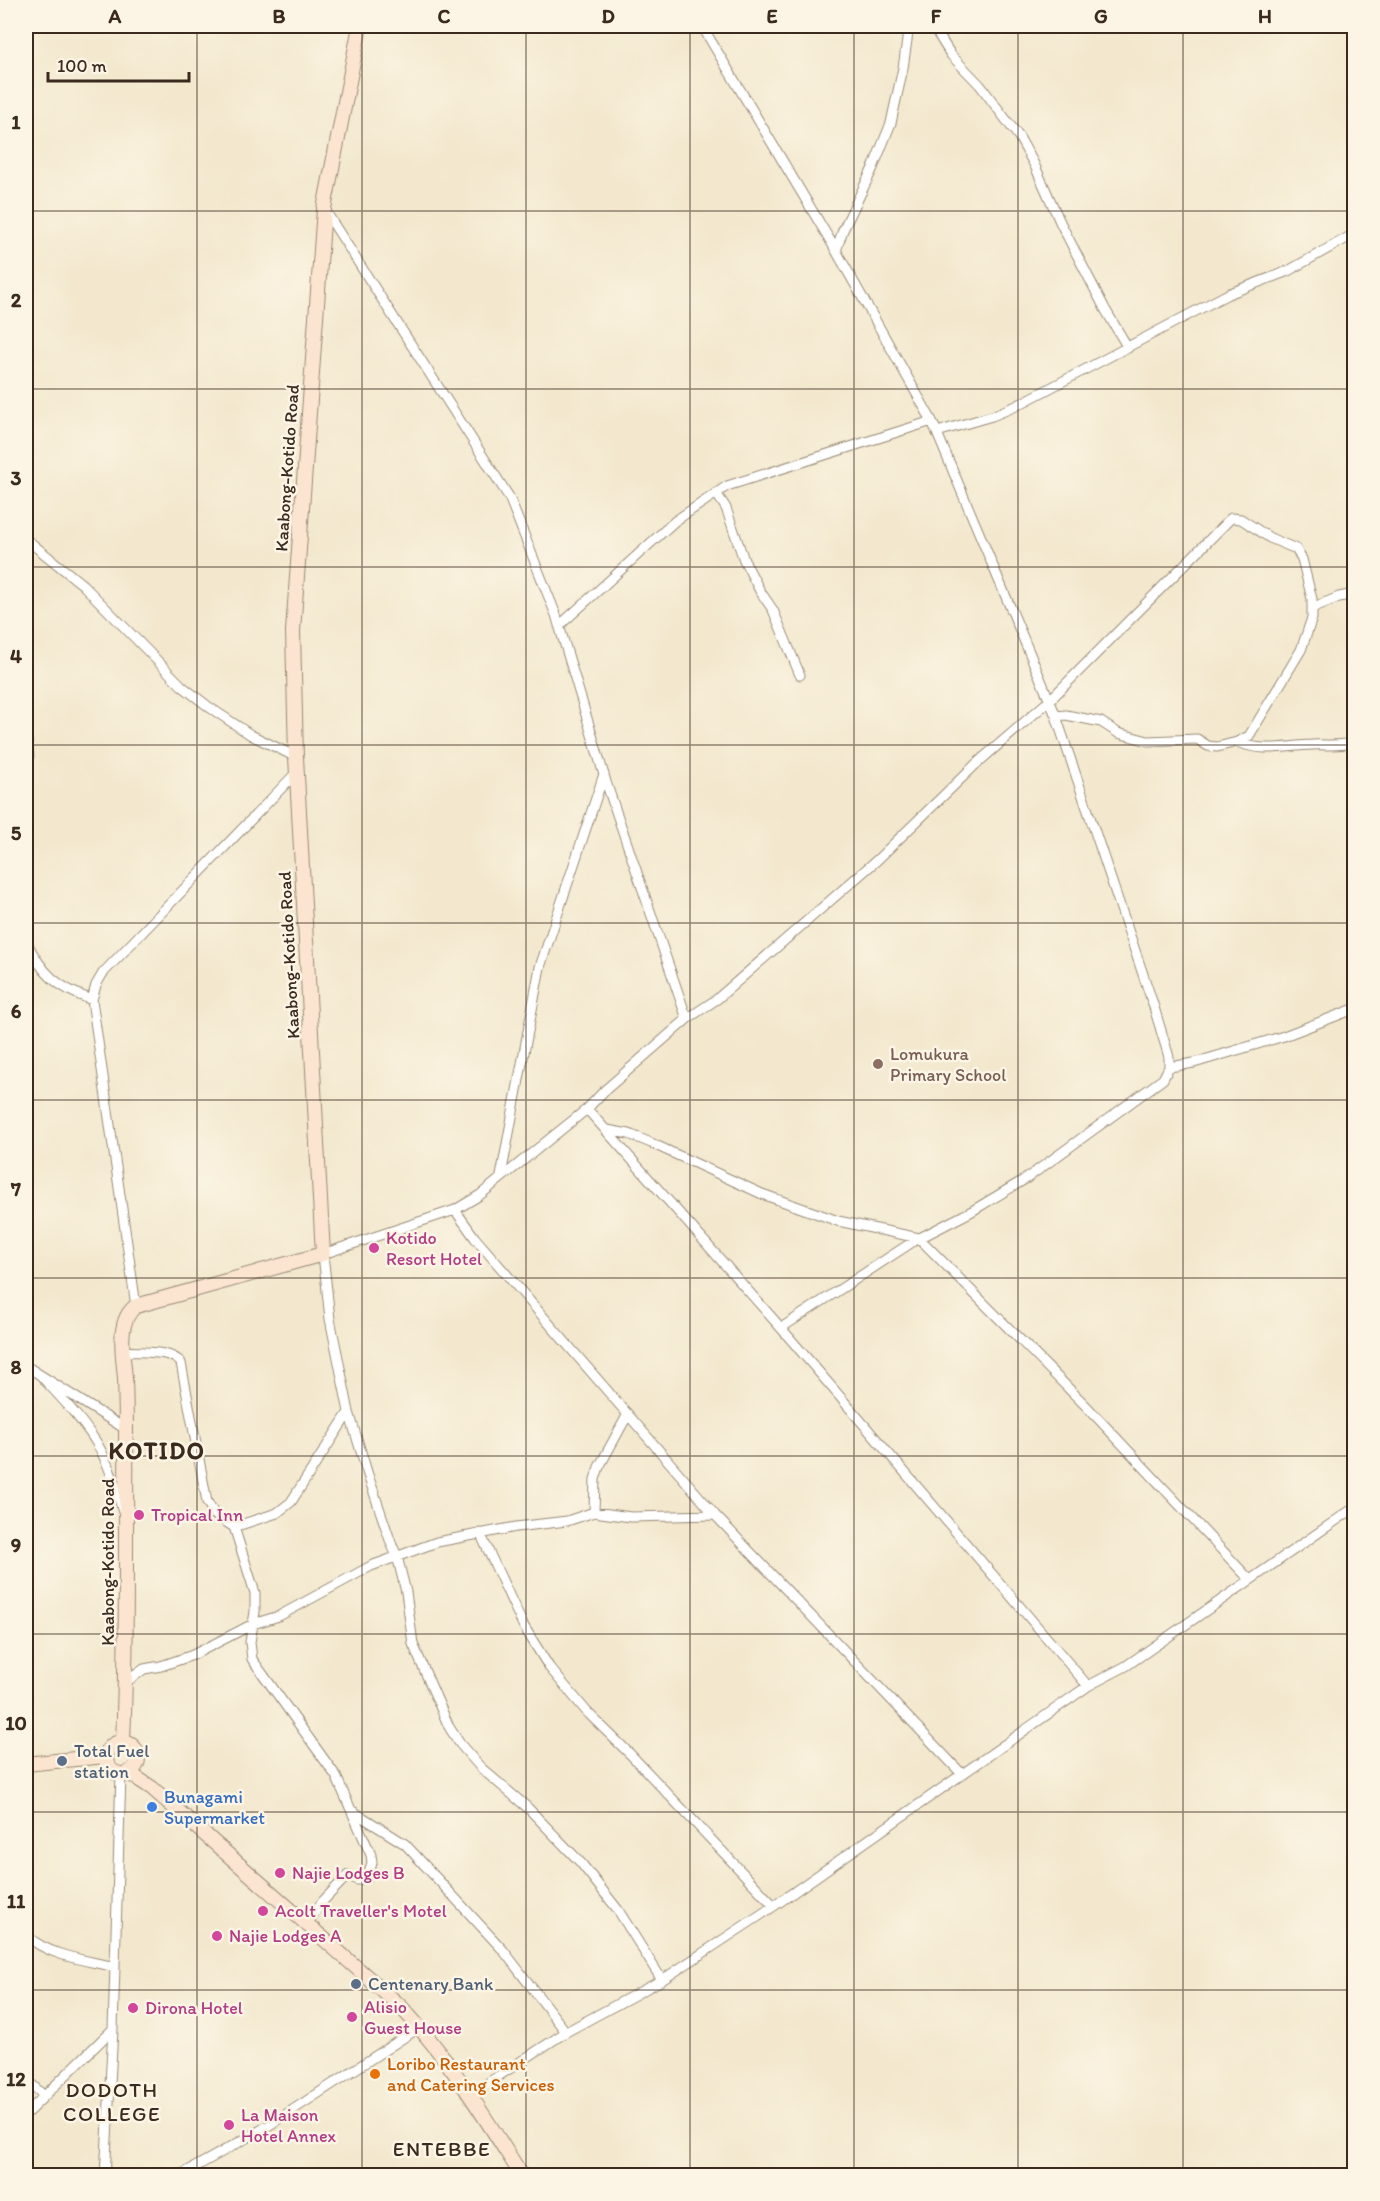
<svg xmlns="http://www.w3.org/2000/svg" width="1380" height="2201" viewBox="0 0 1380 2201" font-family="Itim,sans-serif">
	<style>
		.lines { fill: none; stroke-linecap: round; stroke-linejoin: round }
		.street-casing { stroke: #978976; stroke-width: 11 }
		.secondary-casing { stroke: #978976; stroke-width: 16 }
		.street { stroke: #fff; stroke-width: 9 }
		.secondary { stroke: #fce5d0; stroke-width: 14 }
		.grid { fill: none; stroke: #3b2a1e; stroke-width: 1.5; stroke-opacity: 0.55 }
		.education-dot { fill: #8d6e63; stroke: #fcf5e5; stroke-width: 2 }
		.hotel-dot { fill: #d1479c; stroke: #fcf5e5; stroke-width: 2 }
		.service-dot { fill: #5c6f8a; stroke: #fcf5e5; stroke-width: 2 }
		.shop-dot { fill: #3f7fe0; stroke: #fcf5e5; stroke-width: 2 }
		.food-dot { fill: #e8710a; stroke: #fcf5e5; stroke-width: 2 }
		.labels { text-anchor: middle; stroke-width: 5; stroke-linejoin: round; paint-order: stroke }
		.street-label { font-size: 18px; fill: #3b2a1e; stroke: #fcf5e5 }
		.education-label { font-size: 18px; fill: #785e54; stroke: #fcf5e5; text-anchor: start }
		.hotel-label { font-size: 18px; fill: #b23c85; stroke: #fcf5e5; text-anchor: start }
		.service-label { font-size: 18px; fill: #4e5e75; stroke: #fcf5e5; text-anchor: start }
		.shop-label { font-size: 18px; fill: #366cbe; stroke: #fcf5e5; text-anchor: start }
		.food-label { font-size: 18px; fill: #c56008; stroke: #fcf5e5; text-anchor: start }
		.quarter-label { font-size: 21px; letter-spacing: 1.5px; fill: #3b2a1e; stroke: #fcf5e5 }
		.district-label { font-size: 24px; font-weight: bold; letter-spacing: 1.5px; fill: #3b2a1e; stroke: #fcf5e5 }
		.neatline { fill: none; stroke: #3b2a1e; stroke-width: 2 }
		.grid-label { font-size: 20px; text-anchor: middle; font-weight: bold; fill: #3b2a1e }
	</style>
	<rect width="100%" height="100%" fill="#fcf5e5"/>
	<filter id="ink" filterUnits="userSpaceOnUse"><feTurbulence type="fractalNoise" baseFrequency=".0167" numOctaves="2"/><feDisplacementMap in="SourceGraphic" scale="12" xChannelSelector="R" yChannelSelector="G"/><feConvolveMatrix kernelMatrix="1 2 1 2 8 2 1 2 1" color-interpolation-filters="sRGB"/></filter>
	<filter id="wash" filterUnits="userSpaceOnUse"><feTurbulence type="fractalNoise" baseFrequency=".008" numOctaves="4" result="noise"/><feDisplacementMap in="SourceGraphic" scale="24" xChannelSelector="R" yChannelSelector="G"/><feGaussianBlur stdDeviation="1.35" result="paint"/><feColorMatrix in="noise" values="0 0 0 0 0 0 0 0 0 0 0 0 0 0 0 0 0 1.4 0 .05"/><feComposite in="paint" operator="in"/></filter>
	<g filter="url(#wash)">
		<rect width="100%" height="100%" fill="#f3e8ce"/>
	</g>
	<g filter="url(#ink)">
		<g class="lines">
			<defs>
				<path id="street" d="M702,26L834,247L932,421L1056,716L1153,1004L1169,1057V1067L1163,1079L1027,1178L972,1211L914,1241L781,1328
					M933,26L951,55L980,85L1019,137L1034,164L1061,224L1105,309L1128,348
					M324,209L509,497L556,615L607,785L687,1019
					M836,251L843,230L873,168L891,123L903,68L909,26
					M937,432L992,416L1016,406L1228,294L1288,271L1354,234
					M716,493L726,508L744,560L760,591L773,610L800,675
					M26,539L83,585L182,686L209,707L251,735L296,757
					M1312,608L1339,597L1354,594
					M559,626L675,521L727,486L932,421
					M26,732L29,757L26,772
					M1237,742C1265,753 1284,746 1312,745C1326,744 1340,747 1354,742
					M26,941C42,974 58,988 92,1000
					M1169,1067L1194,1063L1284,1036L1354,1009
					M587,1109L781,1328L1088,1686
					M607,1130L629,1134L651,1143L762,1194L838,1221L919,1238L1090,1410L1250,1580
					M501,1176L540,967L604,774
					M455,1210L475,1238L715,1515L961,1773
					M136,1306L92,1000L96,985L103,973L297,772
					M123,1351C140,1353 170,1349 181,1363L207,1502L215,1515L234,1527L255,1593V1612L250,1642L252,1659L336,1776L371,1855L372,1863L367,1878L357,1880L348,1875L323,1901L307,1923
					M26,1366L127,1430
					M42,1377C61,1398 81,1418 96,1442C109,1463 116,1488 123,1512
					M594,1512L595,1479L599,1467L628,1414
					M234,1527L277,1513L291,1502L349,1412
					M480,1533L523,1625L549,1667L587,1712L631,1755L774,1906
					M126,1682L144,1669L161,1666L193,1655L253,1624L279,1616L371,1566L437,1542L516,1527L567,1521L594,1512L631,1517L715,1515
					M351,1810L405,1844L503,1950L566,2032
					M26,1935C48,1956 85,1960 115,1967
					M662,1980L618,1910L581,1863L528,1808L481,1768L460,1744L449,1727L413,1644L406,1592L397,1556L391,1543L368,1475L349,1412L330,1319L323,1254L455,1210L480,1195L587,1109L604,1091L687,1019L717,999L877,860L975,765L1050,700L1231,518L1241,519L1270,538L1296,549L1302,559L1312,599V618L1301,650L1249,736L1237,742L1217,747L1208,746L1197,739L1148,741L1118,733L1101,722L1066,715L1056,716
					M26,2079L43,2095
					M471,2094L566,2032L662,1980L774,1906L1088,1686L1126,1666L1354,1508
					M26,2114L113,2029
					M105,2176L113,2029L121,1774
					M179,2176L268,2126L420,2027"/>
				<path id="secondary" d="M123,1740C126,1676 126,1612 126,1548C126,1491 127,1435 125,1378C123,1355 116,1320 136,1306L323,1254L296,757L293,631L324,209L360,26
					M106 1758a16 16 0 1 1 32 0a16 16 0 1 1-32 0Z
					M26,1764L105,1756
					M129,1773L152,1788L399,2005C448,2056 484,2116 522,2176"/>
			</defs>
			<!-- street casing -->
			<use href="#street" class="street-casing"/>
			<!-- secondary casing -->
			<use href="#secondary" class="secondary-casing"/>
			<!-- street -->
			<use href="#street" class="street"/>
			<!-- secondary -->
			<use href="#secondary" class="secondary"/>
		</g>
	</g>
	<!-- grid -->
	<path class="grid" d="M197,26V2176M362,26V2176M526,26V2176M690,26V2176M854,26V2176M1018,26V2176M1183,26V2176M26,211H1354M26,389H1354M26,567H1354M26,745H1354M26,923H1354M26,1100H1354M26,1278H1354M26,1456H1354M26,1634H1354M26,1812H1354M26,1990H1354"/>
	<!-- markers -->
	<circle class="education-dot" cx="878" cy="1064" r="6"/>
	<g class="hotel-dot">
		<circle cx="374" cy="1248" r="6"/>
		<circle cx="139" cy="1515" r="6"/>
		<circle cx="280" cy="1873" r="6"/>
		<circle cx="263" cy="1911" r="6"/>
		<circle cx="217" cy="1936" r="6"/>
		<circle cx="133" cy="2008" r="6"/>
		<circle cx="352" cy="2017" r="6"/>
		<circle cx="229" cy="2125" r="6"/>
	</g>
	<g class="service-dot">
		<circle cx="62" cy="1761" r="6"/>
		<circle cx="356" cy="1984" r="6"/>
	</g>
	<circle class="shop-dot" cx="152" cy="1807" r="6"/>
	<circle class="food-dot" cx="375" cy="2074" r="6"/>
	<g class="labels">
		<!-- street labels -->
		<g class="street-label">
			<text transform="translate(287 468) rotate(-86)" y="6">Kaabong-Kotido Road</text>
			<text transform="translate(289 955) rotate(-93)" y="6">Kaabong-Kotido Road</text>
			<text transform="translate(108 1562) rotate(-90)" y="6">Kaabong-Kotido Road</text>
		</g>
		<!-- education labels -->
		<g class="education-label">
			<text x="890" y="1060">Lomukura<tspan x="890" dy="21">Primary School</tspan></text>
		</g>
		<!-- hotel labels -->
		<g class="hotel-label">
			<text x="386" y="1244">Kotido<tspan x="386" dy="21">Resort Hotel</tspan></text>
			<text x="151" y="1521">Tropical Inn</text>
			<text x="292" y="1879">Najie Lodges B</text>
			<text x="275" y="1917">Acolt Traveller's Motel</text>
			<text x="229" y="1942">Najie Lodges A</text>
			<text x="364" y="2013">Alisio<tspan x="364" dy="21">Guest House</tspan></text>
			<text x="145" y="2014">Dirona Hotel</text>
			<text x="241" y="2121">La Maison<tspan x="241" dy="21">Hotel Annex</tspan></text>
		</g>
		<!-- service labels -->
		<g class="service-label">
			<text x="74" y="1757">Total Fuel<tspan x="74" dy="21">station</tspan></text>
			<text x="368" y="1990">Centenary Bank</text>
		</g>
		<!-- shop labels -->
		<g class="shop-label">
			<text x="164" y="1803">Bunagami<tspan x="164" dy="21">Supermarket</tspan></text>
		</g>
		<!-- food labels -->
		<g class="food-label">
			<text x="387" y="2070">Loribo Restaurant<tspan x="387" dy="21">and Catering Services</tspan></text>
		</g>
		<!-- quarter labels -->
		<g class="quarter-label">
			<text x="112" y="2097">DODOTH<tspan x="112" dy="24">COLLEGE</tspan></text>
			<text x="442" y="2156">ENTEBBE</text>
		</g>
		<!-- district labels -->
		<g class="district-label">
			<text x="157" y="1459">KOTIDO</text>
		</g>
	</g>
	<!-- margin -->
	<rect width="1380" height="2201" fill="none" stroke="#fcf5e5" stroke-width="66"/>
	<!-- scale -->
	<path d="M48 72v9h141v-9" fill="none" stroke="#3b2a1e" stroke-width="3"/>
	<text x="57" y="72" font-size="18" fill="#3b2a1e" stroke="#fcf5e5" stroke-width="4.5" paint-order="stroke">100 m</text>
	<rect x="33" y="33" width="1314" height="2135" class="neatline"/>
	<g class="grid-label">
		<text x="115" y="23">A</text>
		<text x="279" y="23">B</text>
		<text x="444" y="23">C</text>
		<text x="608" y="23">D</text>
		<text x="772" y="23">E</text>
		<text x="936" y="23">F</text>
		<text x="1101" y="23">G</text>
		<text x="1265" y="23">H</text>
		<text x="16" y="129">1</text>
		<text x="16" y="307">2</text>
		<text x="16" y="485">3</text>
		<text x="16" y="663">4</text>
		<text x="16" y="840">5</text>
		<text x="16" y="1018">6</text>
		<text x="16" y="1196">7</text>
		<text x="16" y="1374">8</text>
		<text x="16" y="1552">9</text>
		<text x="16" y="1730">10</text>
		<text x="16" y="1908">11</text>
		<text x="16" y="2086">12</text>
	</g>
</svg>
